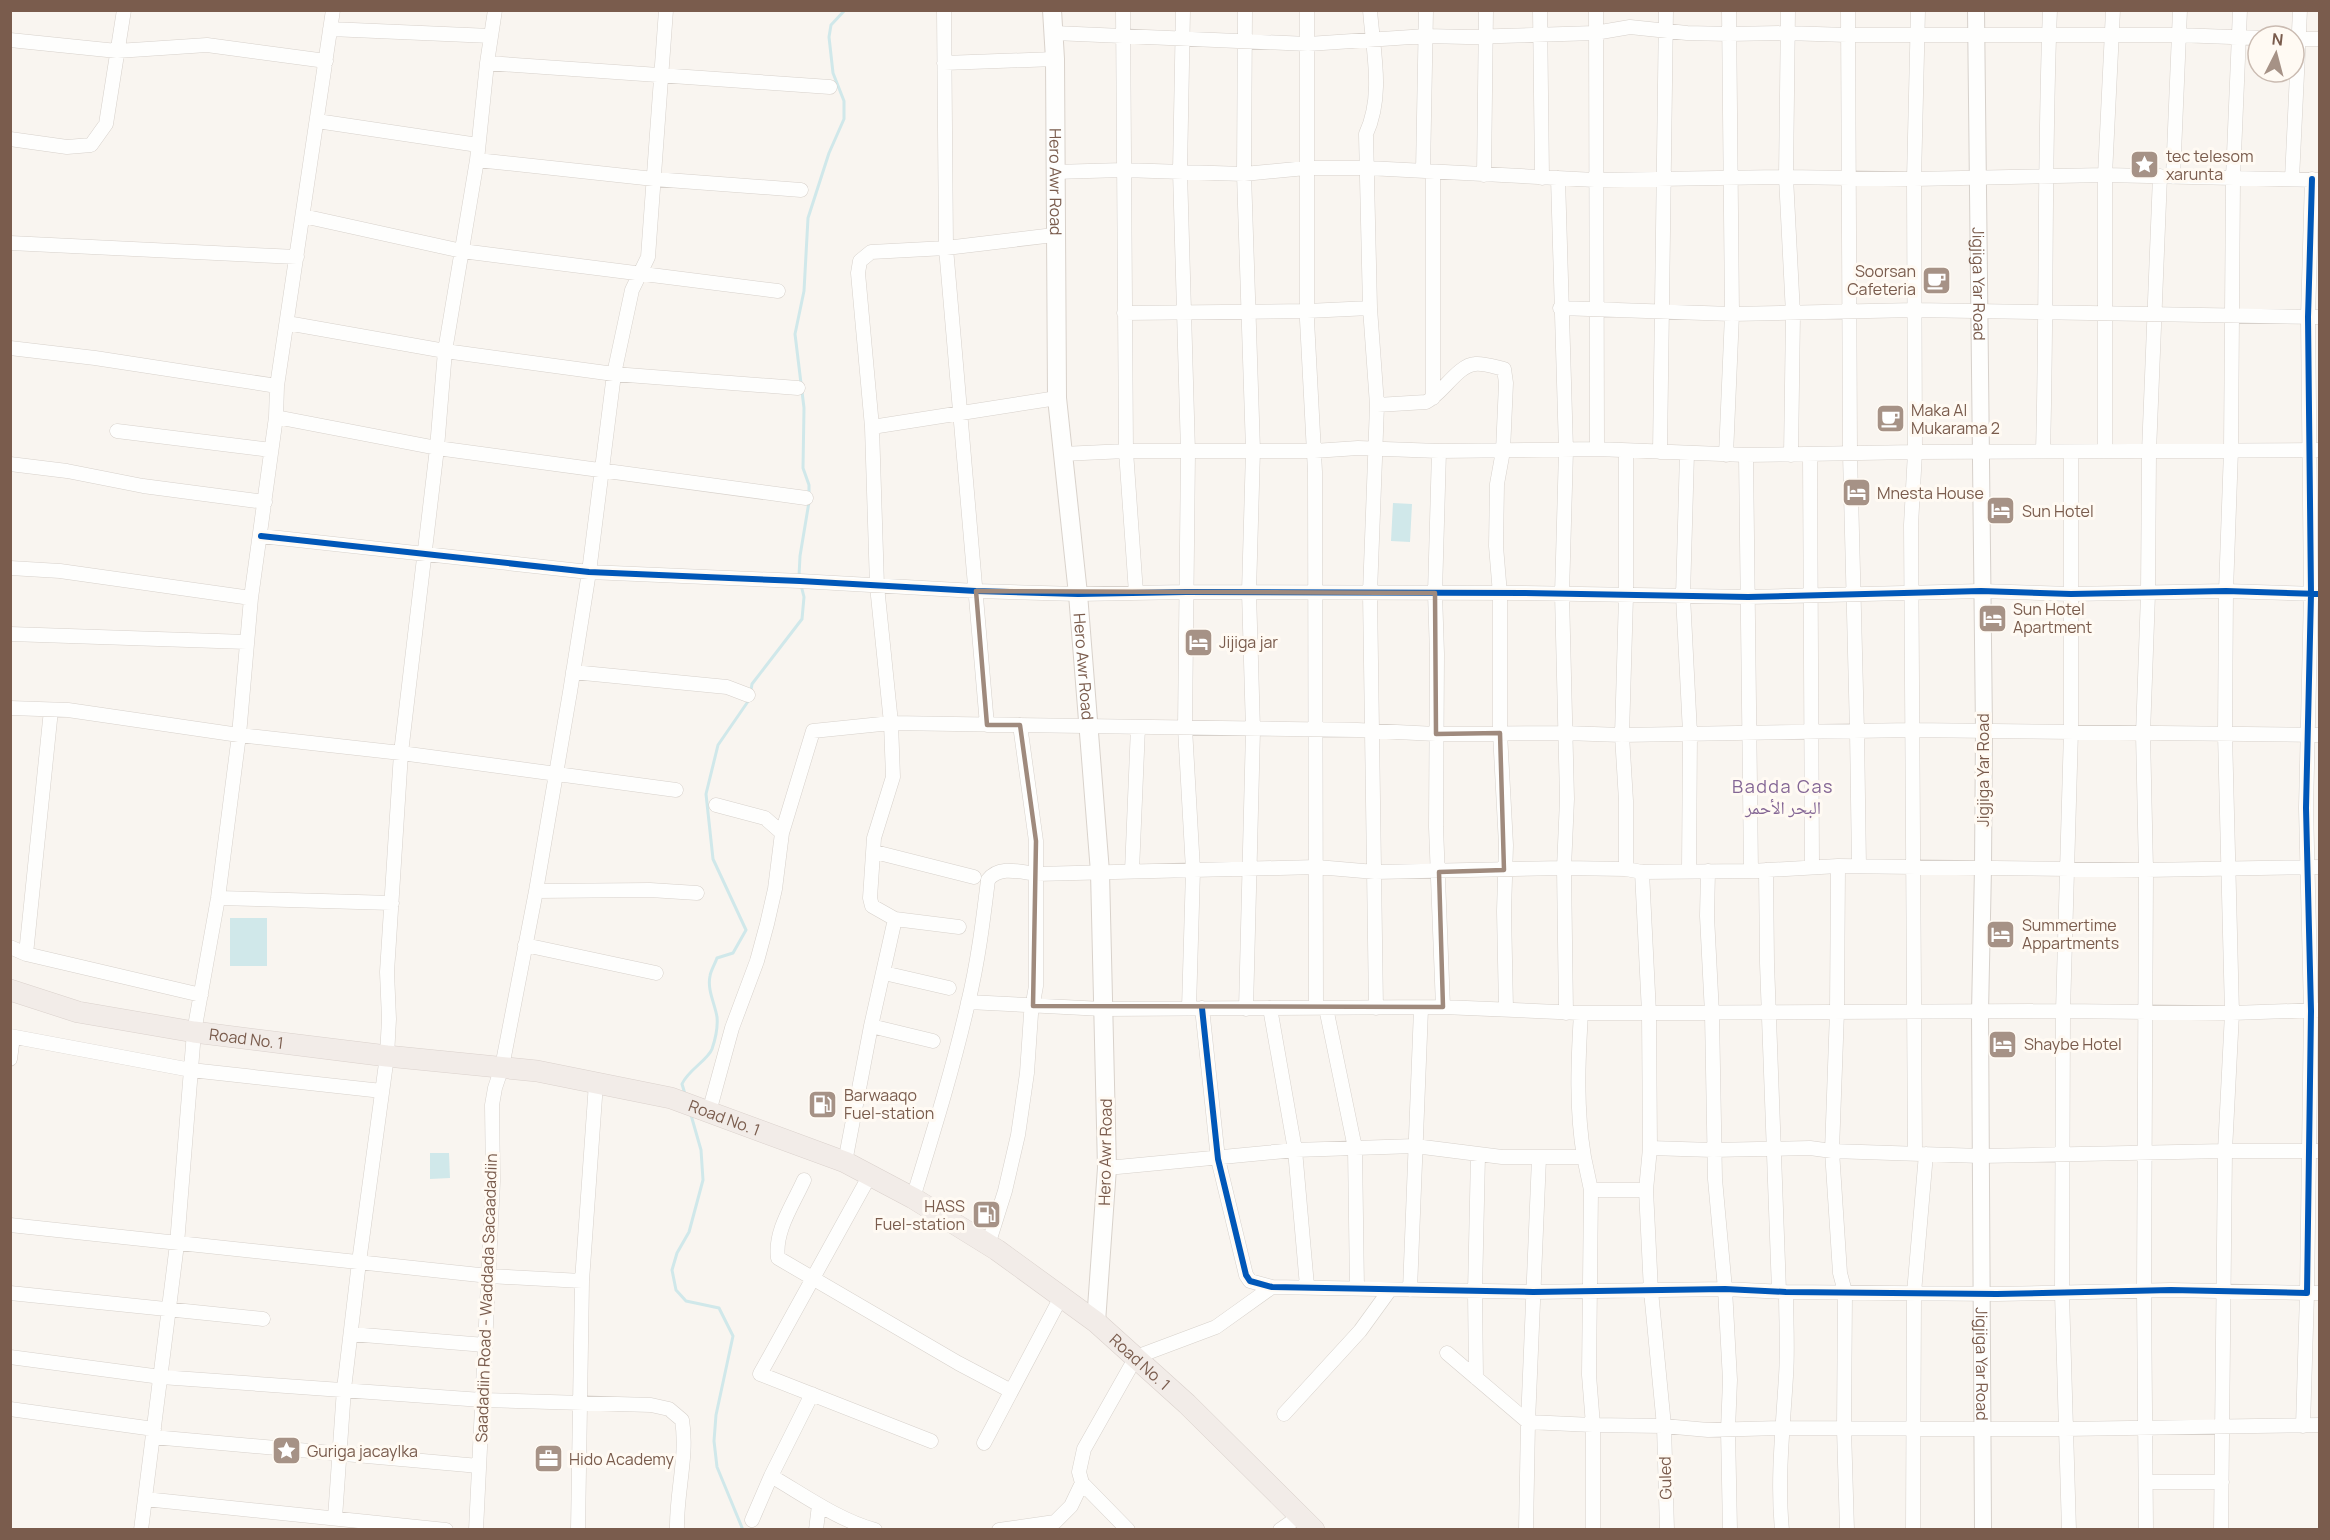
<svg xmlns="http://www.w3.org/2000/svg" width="2330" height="1540" viewBox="0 0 2330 1540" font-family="Manrope,'Noto Naskh Arabic',sans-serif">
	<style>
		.water { fill: #d0e8ea }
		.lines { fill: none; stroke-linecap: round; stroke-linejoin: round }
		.stream { stroke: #d0e8ea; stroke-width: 3 }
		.minor-casing { stroke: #d7d1cb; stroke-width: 15 }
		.tertiary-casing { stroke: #d7d1cb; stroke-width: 18 }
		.secondary-casing { stroke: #d9d2cb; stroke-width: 20 }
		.trunk-casing { stroke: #dad1cc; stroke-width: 22 }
		.minor { stroke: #fefefd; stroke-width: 14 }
		.tertiary { stroke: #fefefd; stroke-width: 16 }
		.secondary { stroke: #fefefd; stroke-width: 18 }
		.trunk { stroke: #f2ece8; stroke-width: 21 }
		.cycleway-casing { stroke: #fffaf3; stroke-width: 10 }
		.cycleway { stroke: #0057b8; stroke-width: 6 }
		.marked { fill: none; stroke: #9f8a7d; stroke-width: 4.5; stroke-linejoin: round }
		.labels { text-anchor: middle; stroke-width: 6; stroke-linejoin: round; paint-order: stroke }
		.poi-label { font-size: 16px; fill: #7a5c4d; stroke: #fffaf3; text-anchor: start }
		.street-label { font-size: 16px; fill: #7a5c4d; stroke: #fffaf3 }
		.neighbourhood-label { font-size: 18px; letter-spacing: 1.5px; fill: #846695; stroke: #fffaf3 }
	</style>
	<rect width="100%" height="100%" fill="#f9f5f0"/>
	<!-- water -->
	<path class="water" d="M1393,503L1412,504L1410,542L1391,541Z
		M230,918H267V966H230Z
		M430,1153H449L450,1178L430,1179Z"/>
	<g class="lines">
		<!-- stream -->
		<path class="stream" d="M809,496V485L803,468L804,408L795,334L804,291L808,218L829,153L844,119V101L833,73L829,37L831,25L845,10
			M799,576L800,556L809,502
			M751,690L752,684L802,619L804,597L801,585
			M685,1094L682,1084C688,1070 708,1060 712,1049C715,1040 718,1027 717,1017C715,1004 707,990 710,976C711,970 715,964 717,958L733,953L746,930L713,859L706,794L718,745L749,700
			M691,1115L701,1150L703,1180L689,1232L677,1253L672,1270L676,1290L686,1301L719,1308L733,1336L716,1415L714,1441L717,1467L743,1530"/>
		<defs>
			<path id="minor" d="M944,10L946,248L987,725
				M1123,10L1126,451L1136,593
				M1183,10L1180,171L1188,452L1185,728L1193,870L1189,1008
				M1245,10L1244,174L1253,450L1249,592L1253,730L1246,1009
				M1307,10V320L1315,472L1316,1008
				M1370,10C1373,51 1384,95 1366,134L1370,308L1377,405L1370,593L1376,1008
				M1540,10L1542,178
				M1596,10L1597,449
				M1788,10L1786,177L1793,314L1791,455
				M1848,10L1850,454L1857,731L1859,866
				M330,29L491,36
				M1054,33L1308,44L1426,36L1467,37L1595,33L1630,27L1687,33L1729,34L1786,33L1847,35H2178L2258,38
				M2294,39H2320
				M10,40L117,51L207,45L326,61
				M487,63L830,87
				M944,63L1055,59
				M317,121L478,145
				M10,139L67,147L91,145L106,124L124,10
				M477,160L654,179L801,190
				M1423,171L1426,10
				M1054,172L1123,170L1244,174L1306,168H1368L1595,180L1786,177L1914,179L2105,175L2320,180
				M1484,175L1486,10
				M2173,177L2180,10
				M1558,178L1566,450L1562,594L1567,799L1564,868L1566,1013
				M2292,179L2300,10
				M303,216L462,251L778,291
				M10,243L297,257
				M1560,308L1732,314L1915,310L2320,317
				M1124,313L1307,311L1370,308
				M287,323L445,351L614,374L798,388
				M10,348L95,358L277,386
				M1433,398V172
				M1377,405L1426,402C1442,394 1458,365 1475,364C1484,363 1495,367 1504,369L1506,383L1503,451L1497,484L1496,546L1500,594V733L1506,845L1504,911L1506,1009
				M276,417L437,448L806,498
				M872,427L1057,398
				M117,431L271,450
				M1439,451L1435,593L1437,654L1436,827L1443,1007
				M1626,451V596L1622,735L1626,801V869
				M2043,451C2047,304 2044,157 2050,10
				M2105,451V175L2113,10
				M1660,452L1666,10
				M1687,453L1683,596L1690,733L1689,871
				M1062,454L1126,451H1314L1358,448L1439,451L1597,449L1746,455L1915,452L2320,450
				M1810,454L1812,866
				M1726,455L1732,314L1729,10
				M1746,455L1751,871
				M10,464L67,471L143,486L265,502
				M261,536L589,572L800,581L976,591L1078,594L1186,592L1525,593L1748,597L1981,591L2071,594L2226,591L2317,594
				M10,568L60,571L251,598
				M10,634L247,642
				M573,672L727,687L748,695
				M10,708L68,710L239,735L401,753L676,790
				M782,833L813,731L891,723L1357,730L1436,734L1565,733L1622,735L1912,730L2320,735
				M875,852L974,877
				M1838,866L1837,1011L1832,1151L1840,1273L1845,1292L1844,1429L1847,1530
				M1766,870L1767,963L1779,1291
				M1132,871L1138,727
				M1708,871L1707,916L1712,1014L1715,1179L1725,1289L1730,1380L1728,1430L1730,1530
				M1642,872L1649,1013L1650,1148L1646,1190L1651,1291L1664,1426L1667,1530
				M536,891L650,890L697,893
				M218,898L392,903
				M959,927L895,919L872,906L870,898L874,838L893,777L891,723L877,586L872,427L858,273L860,261L871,252L946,248L1054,235
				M525,945L656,973
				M10,947L26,954L201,995
				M26,954L51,710
				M884,973L949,988
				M968,1002L1103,1009L1443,1007L1581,1013L2063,1011L2232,1013L2320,1010
				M1202,1008L1218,1159L1246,1275L1250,1281L1272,1287L1533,1292L1725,1289L1786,1292L1997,1294L2171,1290L2307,1293L2311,1011L2306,808L2311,594L2308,317L2312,179
				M1270,1008L1295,1150L1307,1286
				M1326,1008L1355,1148L1357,1289
				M871,1026L933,1041
				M10,1036L191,1070L382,1091
				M10,1059L13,1037
				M709,1112L732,1028L757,961L767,924L775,889L782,833L765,818L716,805
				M1650,1148L1713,1150L1810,1148L1832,1151L1981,1156L2225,1151H2320
				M1915,1154L1911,525L1915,452L1914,179L1918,10
				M1584,1157L1591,1190L1589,1375L1593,1425L1664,1426L1708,1430L1782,1428L2065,1429L2320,1425
				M845,1162L871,1026L895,919
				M1107,1168L1295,1150L1415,1146L1502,1157H1584C1576,1109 1578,1062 1581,1013
				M870,1175L760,1374L931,1441
				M804,1180C794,1203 774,1231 778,1258L958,1363L1011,1391
				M1591,1190H1646
				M913,1198C933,1133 953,1069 968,1003C978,962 983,921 988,880C999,865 1020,872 1036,874L1317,867L1375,872L1564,868L1626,869L1642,872L1751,871L1838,866L2146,870L2320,867
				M10,1225L489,1276L582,1281
				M988,1245L1005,1191L1018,1135L1027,1073L1031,1014L1036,986V841L1020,725
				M1410,1290L1421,1009
				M10,1293L263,1319
				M351,1334L485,1345
				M1447,1353L1528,1422L1593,1425V1530
				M10,1357L161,1377L482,1400L651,1405L669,1409L682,1420C688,1456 676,1493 677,1530
				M1476,1378L1475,1292L1478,1155
				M10,1409L154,1429
				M1284,1414L1360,1331L1389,1291
				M2303,1426L2307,1293H2320
				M153,1437L479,1466
				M984,1443L1061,1297
				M771,1476C804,1495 838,1520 875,1530
				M2146,1482H2222
				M145,1499L446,1530
				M335,1518L344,1389L359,1262L387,1056L389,1019L387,972L401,753L437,448L445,351L477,160L487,63L495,10
				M752,1520L771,1476L812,1394
				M141,1530L177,1244L194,1032L218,898L239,735L251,598L276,417L277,386L333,10
				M476,1530L493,1181L492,1105L495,1088L502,1067L536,891L570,692L589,572L614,374L632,290L648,257L666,10
				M578,1530L582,1281L596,1083
				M816,1530L819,1505
				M999,1530L1055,1522L1071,1506L1082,1483
				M1128,1530L1082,1483L1079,1472L1084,1449L1136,1357L1216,1327L1272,1287
				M1280,1530L1300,1516
				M1526,1530L1528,1422L1539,1158
				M1782,1530C1777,1479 1783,1427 1786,1376C1788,1348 1786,1320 1786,1292
				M1913,1530L1914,1293L1926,1154
				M2069,1530L2062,1294L2063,1011L2071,731V452
				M2146,1530L2144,1291L2146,870L2143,734L2148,594L2149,452L2160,176
				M2221,1530L2225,1151L2232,1013L2225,734L2226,591L2231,450L2233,178L2240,10"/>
			<g id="tertiary">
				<path id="s1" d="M1976,10L1984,731L1983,868L1980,1012L1983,1530"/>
			</g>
			<g id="secondary">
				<path id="s2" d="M1052,10L1055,59L1057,398L1078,594L1100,872L1107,1168L1096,1322"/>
			</g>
			<g id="trunk">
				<path id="s3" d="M10,990L78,1012L194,1032L387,1056L537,1071L671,1098L845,1162L913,1198L997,1250L1096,1322L1187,1404L1314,1530"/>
			</g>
		</defs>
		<!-- minor casing -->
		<use href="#minor" class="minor-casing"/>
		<!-- tertiary casing -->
		<use href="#tertiary" class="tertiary-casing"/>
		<!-- secondary casing -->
		<use href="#secondary" class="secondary-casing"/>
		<!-- trunk casing -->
		<use href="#trunk" class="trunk-casing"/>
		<!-- minor -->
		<use href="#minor" class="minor"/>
		<!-- tertiary -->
		<use href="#tertiary" class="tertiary"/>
		<!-- secondary -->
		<use href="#secondary" class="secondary"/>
		<!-- trunk -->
		<use href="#trunk" class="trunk"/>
		<defs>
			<path id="cycleway" d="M261,536L589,572L800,581L976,591L1078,594L1186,592L1525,593L1748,597L1981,591L2071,594L2226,591L2320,594
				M1202,1008L1218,1159L1246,1275L1250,1281L1272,1287L1533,1292L1725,1289L1786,1292L1997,1294L2171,1290L2307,1293L2311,1011L2306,808L2311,594L2308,317L2312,179"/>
		</defs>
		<!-- cycleway casing -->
		<use href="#cycleway" class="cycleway-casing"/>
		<!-- cycleway -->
		<use href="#cycleway" class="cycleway"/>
	</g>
	<!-- marked area -->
	<path class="marked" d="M976,591L1435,593L1436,734L1500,733L1504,870L1439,872L1443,1007L1033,1006L1036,841L1020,725H987Z"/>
	<!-- icons -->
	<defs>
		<symbol id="sight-square" viewBox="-11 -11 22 22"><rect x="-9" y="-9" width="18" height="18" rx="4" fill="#a69286" stroke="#fffaf3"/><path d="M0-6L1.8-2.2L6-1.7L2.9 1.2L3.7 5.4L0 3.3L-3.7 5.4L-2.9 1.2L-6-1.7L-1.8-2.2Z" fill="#fff"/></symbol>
		<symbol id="cafe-square" viewBox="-11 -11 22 22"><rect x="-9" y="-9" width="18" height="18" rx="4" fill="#a69286" stroke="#fffaf3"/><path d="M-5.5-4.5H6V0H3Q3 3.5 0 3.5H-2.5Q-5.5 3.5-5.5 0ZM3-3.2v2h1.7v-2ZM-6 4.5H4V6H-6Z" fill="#fff"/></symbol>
		<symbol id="hotel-square" viewBox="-11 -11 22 22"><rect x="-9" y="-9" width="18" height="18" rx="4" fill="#a69286" stroke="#fffaf3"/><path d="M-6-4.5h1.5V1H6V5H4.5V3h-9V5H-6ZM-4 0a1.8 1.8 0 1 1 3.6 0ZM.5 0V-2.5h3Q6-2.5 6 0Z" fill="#fff"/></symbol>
		<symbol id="fuel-square" viewBox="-11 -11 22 22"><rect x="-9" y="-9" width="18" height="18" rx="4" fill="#a69286" stroke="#fffaf3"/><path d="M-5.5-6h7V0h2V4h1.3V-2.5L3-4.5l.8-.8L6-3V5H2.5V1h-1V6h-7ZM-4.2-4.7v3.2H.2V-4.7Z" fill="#fff"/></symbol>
		<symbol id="office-square" viewBox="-11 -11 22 22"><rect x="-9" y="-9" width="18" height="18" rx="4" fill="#a69286" stroke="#fffaf3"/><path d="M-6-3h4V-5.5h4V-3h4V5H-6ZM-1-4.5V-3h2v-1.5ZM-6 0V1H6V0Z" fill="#fff"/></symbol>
	</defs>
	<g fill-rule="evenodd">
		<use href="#sight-square" x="2128" y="148" width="33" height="33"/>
		<use href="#cafe-square" x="1920" y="264" width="33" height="33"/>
		<use href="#cafe-square" x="1874" y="402" width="33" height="33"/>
		<use href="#hotel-square" x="1840" y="476" width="33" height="33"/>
		<use href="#hotel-square" x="1984" y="494" width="33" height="33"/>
		<use href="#hotel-square" x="1976" y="602" width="33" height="33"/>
		<use href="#hotel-square" x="1182" y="626" width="33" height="33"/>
		<use href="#hotel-square" x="1984" y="918" width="33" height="33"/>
		<use href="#hotel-square" x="1986" y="1028" width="33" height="33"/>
		<use href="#fuel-square" x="806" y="1088" width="33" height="33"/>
		<use href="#fuel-square" x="970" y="1198" width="33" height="33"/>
		<use href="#sight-square" x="270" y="1434" width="33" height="33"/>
		<use href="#office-square" x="532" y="1442" width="33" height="33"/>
	</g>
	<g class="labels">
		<!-- poi labels -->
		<g class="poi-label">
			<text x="2166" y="162">tec telesom<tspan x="2166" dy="18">xarunta</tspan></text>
			<text x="1916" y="277" text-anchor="end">Soorsan<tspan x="1916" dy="18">Cafeteria</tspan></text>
			<text x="1911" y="416">Maka Al<tspan x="1911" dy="18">Mukarama 2</tspan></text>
			<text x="1877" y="499">Mnesta House</text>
			<text x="2022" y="517">Sun Hotel</text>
			<text x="2013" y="615">Sun Hotel<tspan x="2013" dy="18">Apartment</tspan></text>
			<text x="1219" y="648">Jijiga jar</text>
			<text x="2022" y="931">Summertime<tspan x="2022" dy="18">Appartments</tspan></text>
			<text x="2024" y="1050">Shaybe Hotel</text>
			<text x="844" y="1101">Barwaaqo<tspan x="844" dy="18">Fuel-station</tspan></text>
			<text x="965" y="1212" text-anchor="end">HASS<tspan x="965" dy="18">Fuel-station</tspan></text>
			<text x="307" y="1457">Guriga jacaylka</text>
			<text x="569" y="1465">Hido Academy</text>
		</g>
		<!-- street labels -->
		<g class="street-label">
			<text dy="6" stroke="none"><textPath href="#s2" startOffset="172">Hero Awr Road</textPath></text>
			<text dy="6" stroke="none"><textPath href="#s1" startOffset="274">Jigjiga Yar Road</textPath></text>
			<text dy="6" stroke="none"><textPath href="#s2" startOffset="658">Hero Awr Road</textPath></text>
			<text transform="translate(1983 770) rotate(-90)" y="6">Jigjiga Yar Road</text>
			<text dy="6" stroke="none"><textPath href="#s3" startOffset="242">Road No. 1</textPath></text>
			<text dy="6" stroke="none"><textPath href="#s3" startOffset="728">Road No. 1</textPath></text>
			<text transform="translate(1105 1152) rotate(-89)" y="6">Hero Awr Road</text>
			<text transform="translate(486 1298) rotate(-88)" y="6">Saadadiin Road - Waddada Sacaadadiin</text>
			<text dy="6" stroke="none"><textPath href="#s3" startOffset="1214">Road No. 1</textPath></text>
			<text dy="6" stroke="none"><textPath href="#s1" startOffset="1354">Jigjiga Yar Road</textPath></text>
			<text transform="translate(1665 1478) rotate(-91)" y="6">Guled</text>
		</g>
		<!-- neighbourhood labels -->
		<g class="neighbourhood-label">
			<text x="1783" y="793">Badda Cas<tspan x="1783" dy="21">البحر الأحمر</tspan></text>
		</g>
	</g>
	<!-- border -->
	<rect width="2330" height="1540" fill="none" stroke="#7a5c4d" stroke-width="24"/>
	<!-- north arrow -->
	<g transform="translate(2276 54) rotate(6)"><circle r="28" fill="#fffaf3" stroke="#cabbb1" stroke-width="1.5"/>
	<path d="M0-4.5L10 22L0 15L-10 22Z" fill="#a69286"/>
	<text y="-9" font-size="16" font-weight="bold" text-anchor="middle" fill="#7a5c4d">N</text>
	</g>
</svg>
